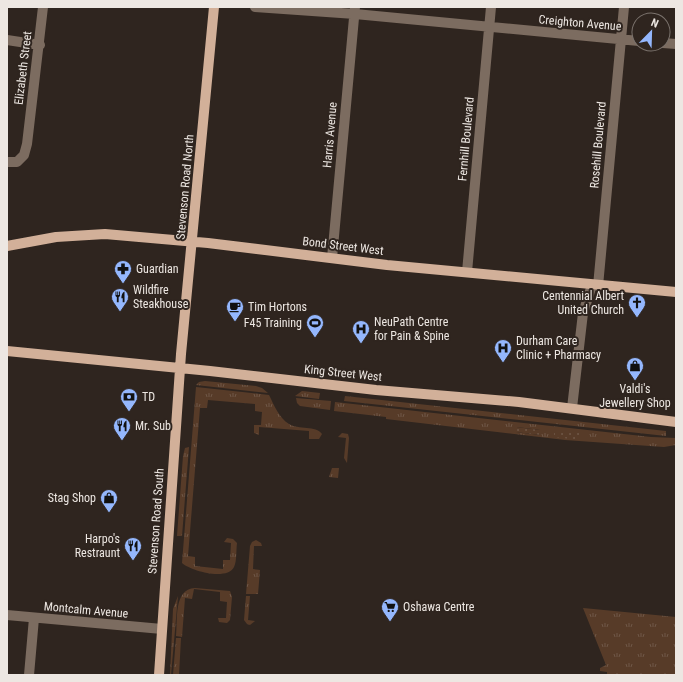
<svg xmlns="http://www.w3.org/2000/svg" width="683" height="682" viewBox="0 0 683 682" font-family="'Roboto Condensed',sans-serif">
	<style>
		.grass { fill: url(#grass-tufts); fill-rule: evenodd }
		.garden { fill: url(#garden-dots) }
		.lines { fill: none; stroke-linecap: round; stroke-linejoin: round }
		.minor { stroke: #7c6c60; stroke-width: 10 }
		.major { stroke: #d2b099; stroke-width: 10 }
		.labels { text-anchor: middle; stroke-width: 4; stroke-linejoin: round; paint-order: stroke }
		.street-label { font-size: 12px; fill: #ede7e2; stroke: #2f251f }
		.poi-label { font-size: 12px; fill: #ede7e2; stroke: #2f251f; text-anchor: start }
	</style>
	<defs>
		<pattern id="grass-tufts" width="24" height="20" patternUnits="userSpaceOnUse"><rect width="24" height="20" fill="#573b28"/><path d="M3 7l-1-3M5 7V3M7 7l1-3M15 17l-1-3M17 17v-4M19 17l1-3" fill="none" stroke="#6f5747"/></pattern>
		<pattern id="garden-dots" width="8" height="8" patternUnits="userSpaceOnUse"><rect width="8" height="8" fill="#573b28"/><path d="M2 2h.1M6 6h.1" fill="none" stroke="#6f5747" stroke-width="1.8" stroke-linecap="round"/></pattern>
	</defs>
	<rect width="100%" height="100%" fill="#2f251f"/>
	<!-- grass -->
	<path class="grass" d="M205,381L256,386L262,388L268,393L196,385L199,382Z
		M196,387L269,395C274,405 279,418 289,424C298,430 316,425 322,434L319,439H309V431L259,427V435L254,433V425H261L262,412L255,411V404L208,400L207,408H200L188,556L195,557V566L223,569V560H230L231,543L224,542L227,538L233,539L237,543C236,550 237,561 234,567C227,581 191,571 182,563Z
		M302,391L320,393L319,399L295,396Z
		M345,396L666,431V436L344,401Z
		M296,398L331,401L330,410L300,406L297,403Z
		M335,402L651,437L676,438V445L664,447L565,440L386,419V417L334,411ZM517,427L540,430V435L516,432Z
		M342,433L348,434L349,438L347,463L344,458L346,438L338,437Z
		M189,447L182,536H177L183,456L185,448Z
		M332,468H339L338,478L329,477Z
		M256,540L261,543L262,546H254L253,569L260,570L258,594H246L250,546L252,542Z
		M195,588L230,591L232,597L230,620L227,623L219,622L218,618H226L227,602L220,601V592L194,589L192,599L185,598L182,637L176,636C178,621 173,589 195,588Z
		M178,596L171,675H170L173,609Z
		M246,596H250L248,620L255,621L250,625L247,624L244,620Z
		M583,608L676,617V675H607V672L600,671V668L606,665Z
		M176,638H181L179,675H173Z"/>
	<!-- garden -->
	<path class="garden" d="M516,427L540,430V435L516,432Z
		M554,431L580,433L579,440L554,437Z"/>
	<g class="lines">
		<!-- minor -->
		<path class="minor" d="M255,7L355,14L639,41
			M7,40L40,45
			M663,43L676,44
			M7,162H17L24,155L27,144L43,7
			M332,258L355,7
			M467,272L491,7
			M598,286L624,7
			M572,408L583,313L592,285
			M7,615L162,629
			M29,675L34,618"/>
		<!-- major -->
		<path class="major" d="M7,246L56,237L105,234L208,243L387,265L676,292
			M7,351L210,371L376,390L519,402L676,422
			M159,675L181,354L214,7"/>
	</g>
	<!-- icons -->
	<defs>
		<symbol id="pharmacy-pin" viewBox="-11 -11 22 30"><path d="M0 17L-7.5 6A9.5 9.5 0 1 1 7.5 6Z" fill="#94b7fd" stroke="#2f251f"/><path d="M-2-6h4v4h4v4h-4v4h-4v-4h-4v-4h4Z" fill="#111"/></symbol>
		<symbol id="restaurant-pin" viewBox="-11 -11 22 30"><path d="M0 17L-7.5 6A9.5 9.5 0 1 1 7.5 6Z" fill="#94b7fd" stroke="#2f251f"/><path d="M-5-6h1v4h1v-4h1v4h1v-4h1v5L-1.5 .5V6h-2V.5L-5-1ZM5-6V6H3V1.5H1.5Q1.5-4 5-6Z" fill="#111"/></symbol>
		<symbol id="church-pin" viewBox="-11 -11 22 30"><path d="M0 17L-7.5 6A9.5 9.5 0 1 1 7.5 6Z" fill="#94b7fd" stroke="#2f251f"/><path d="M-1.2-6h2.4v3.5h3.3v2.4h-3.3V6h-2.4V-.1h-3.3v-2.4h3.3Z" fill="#111"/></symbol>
		<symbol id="cafe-pin" viewBox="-11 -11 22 30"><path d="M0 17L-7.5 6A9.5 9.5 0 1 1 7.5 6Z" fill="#94b7fd" stroke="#2f251f"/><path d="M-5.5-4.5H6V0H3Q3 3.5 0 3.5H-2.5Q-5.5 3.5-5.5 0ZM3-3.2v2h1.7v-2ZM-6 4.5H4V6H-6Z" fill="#111"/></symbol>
		<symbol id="stadium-pin" viewBox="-11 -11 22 30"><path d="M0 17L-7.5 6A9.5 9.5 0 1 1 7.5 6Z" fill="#94b7fd" stroke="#2f251f"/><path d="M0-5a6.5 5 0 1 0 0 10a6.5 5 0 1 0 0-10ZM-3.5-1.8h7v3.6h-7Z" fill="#111"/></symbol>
		<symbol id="hospital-pin" viewBox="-11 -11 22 30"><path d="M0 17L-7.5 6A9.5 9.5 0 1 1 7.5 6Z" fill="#94b7fd" stroke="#2f251f"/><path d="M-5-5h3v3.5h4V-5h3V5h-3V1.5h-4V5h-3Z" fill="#111"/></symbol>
		<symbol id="shop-pin" viewBox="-11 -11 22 30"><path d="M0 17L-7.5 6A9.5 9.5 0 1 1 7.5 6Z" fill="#94b7fd" stroke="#2f251f"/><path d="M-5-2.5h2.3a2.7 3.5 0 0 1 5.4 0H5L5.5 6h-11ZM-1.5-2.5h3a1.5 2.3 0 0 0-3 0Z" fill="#111"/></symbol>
		<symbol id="bank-pin" viewBox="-11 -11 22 30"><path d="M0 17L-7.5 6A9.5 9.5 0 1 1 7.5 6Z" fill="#94b7fd" stroke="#2f251f"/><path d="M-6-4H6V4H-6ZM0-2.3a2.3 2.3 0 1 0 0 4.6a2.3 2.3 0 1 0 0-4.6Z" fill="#111"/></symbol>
		<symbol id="supermarket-pin" viewBox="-11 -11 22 30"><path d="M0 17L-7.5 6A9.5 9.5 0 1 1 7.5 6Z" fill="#94b7fd" stroke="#2f251f"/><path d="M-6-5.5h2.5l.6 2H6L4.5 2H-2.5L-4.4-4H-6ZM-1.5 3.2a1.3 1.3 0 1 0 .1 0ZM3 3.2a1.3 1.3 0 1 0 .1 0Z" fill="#111"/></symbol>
	</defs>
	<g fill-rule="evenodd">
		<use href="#pharmacy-pin" x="113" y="259" width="20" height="27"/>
		<use href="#restaurant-pin" x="110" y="287" width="20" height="27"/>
		<use href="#church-pin" x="627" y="293" width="20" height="27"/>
		<use href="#cafe-pin" x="225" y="297" width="20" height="27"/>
		<use href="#stadium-pin" x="305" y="313" width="20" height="27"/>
		<use href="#hospital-pin" x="351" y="319" width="20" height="27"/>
		<use href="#hospital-pin" x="493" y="338" width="20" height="27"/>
		<use href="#shop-pin" x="625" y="356" width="20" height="27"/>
		<use href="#bank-pin" x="119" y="387" width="20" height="27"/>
		<use href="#restaurant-pin" x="112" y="416" width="20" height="27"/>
		<use href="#shop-pin" x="99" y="488" width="20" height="27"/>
		<use href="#restaurant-pin" x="123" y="536" width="20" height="27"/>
		<use href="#supermarket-pin" x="380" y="597" width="20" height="27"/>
	</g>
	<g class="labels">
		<!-- street labels -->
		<g class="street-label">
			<text transform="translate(580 23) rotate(5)" y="4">Creighton Avenue</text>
			<text transform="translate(23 68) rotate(-83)" y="4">Elizabeth Street</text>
			<text transform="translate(330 135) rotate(-85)" y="4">Harris Avenue</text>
			<text transform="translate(466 139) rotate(-85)" y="4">Fernhill Boulevard</text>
			<text transform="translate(598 145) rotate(-85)" y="4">Rosehill Boulevard</text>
			<text transform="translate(185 187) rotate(-85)" y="4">Stevenson Road North</text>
			<text transform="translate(343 246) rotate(7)" y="4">Bond Street West</text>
			<text transform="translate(343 373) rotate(6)" y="4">King Street West</text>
			<text transform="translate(156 521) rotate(-86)" y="4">Stevenson Road South</text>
			<text transform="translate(86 610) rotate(5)" y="4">Montcalm Avenue</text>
		</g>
		<!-- poi labels -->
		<g class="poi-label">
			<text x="136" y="273">Guardian</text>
			<text x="133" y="294">Wildfire<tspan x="133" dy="14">Steakhouse</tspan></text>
			<text x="624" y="300" text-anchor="end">Centennial Albert<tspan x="624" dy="14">United Church</tspan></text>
			<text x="248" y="311">Tim Hortons</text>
			<text x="374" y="326">NeuPath Centre<tspan x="374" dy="14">for Pain &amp; Spine</tspan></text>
			<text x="302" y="327" text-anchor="end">F45 Training</text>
			<text x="516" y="345">Durham Care<tspan x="516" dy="14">Clinic + Pharmacy</tspan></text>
			<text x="635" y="393" text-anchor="middle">Valdi's<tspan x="635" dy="14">Jewellery Shop</tspan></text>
			<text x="142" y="401">TD</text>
			<text x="135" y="430">Mr. Sub</text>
			<text x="96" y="502" text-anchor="end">Stag Shop</text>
			<text x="120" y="543" text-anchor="end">Harpo's<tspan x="120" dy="14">Restraunt</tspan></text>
			<text x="403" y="611">Oshawa Centre</text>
		</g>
	</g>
	<!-- border -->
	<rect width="683" height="682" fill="none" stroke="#ede7e2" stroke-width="16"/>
	<!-- north arrow -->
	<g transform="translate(651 32) rotate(23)"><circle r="19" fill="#2f251f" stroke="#7b736d"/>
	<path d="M0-3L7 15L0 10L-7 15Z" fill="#94b7fd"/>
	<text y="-6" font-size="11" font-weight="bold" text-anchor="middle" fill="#ede7e2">N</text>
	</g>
</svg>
